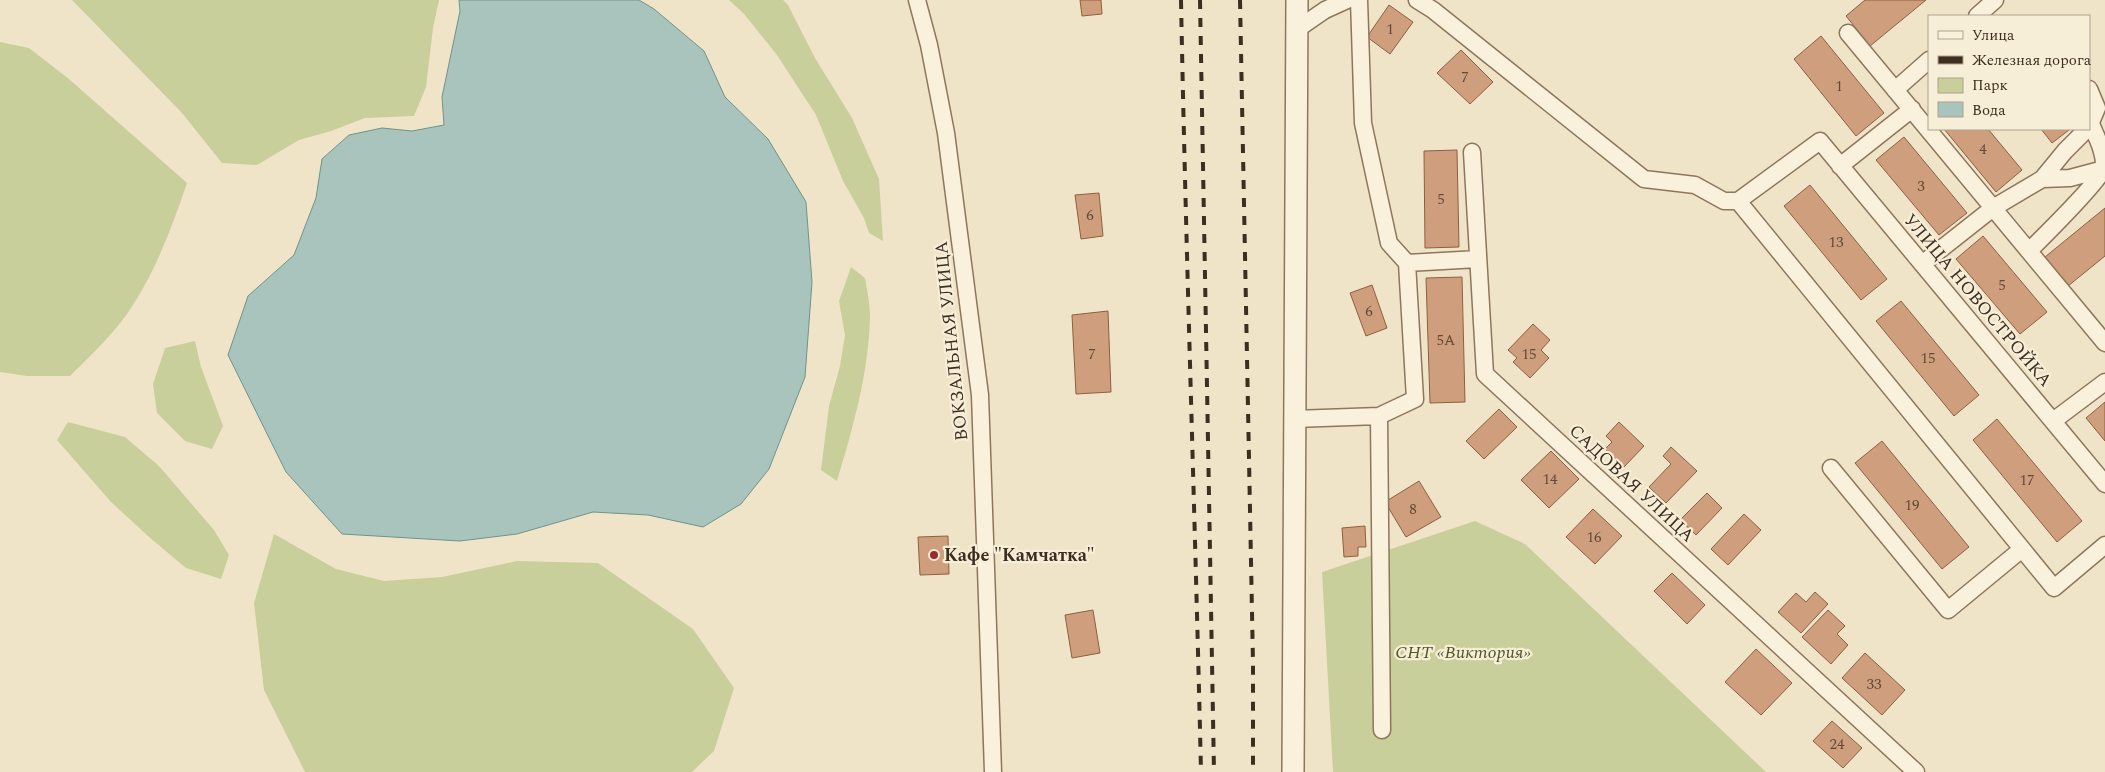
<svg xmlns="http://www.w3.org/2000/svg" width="2105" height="772" viewBox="0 0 2105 772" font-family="Spectral,serif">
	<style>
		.green { fill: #c9cf9b }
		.water { fill: #a9c4bc; stroke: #6f938a }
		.building { fill: #cf9f7d; stroke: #8d5f41 }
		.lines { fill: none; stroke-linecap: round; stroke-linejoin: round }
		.minor-casing { stroke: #8d765c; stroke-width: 19 }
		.tertiary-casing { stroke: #8d765c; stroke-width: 24 }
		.minor { stroke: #faf1dc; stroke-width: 16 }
		.tertiary { stroke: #faf1dc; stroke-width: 21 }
		.rail { stroke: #3d2e20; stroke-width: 4; stroke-dasharray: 9 9; stroke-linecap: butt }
		.poi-dot { fill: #9e2a2b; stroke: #f7eed8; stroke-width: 2 }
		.labels { text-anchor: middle; stroke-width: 4.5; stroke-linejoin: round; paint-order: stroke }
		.number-label { font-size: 15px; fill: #624a37 }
		.street-label { font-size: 18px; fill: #3d2e20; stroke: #f7eed8 }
		.poi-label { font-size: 18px; font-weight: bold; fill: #3d2e20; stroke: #f7eed8; text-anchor: start }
		.park-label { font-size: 18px; font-style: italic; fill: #4d5a26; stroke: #f7eed8 }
	</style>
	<rect width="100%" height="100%" fill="#f0e4c8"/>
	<!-- green -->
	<path class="green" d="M72,0H439L433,28L426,87L414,116L365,118L331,131L299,140L257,165L222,163L182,113Z
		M729,0H783L788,5L815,58L852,118L879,179L883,241L869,233L864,218L843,181L816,115L777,55L744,14Z
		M0,42L29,48L69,79L187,183C173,224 157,268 133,305C117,331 92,354 70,376H27L0,372Z
		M851,267L865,278C867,290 870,304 870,316C869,372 853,428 837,481L821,470L829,406L840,366L845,335L839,301Z
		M195,341L201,367L223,426L212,449L185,441L157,413L153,384L165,348Z
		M68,422L125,437L159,466L214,530L229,555L221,579L186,568L149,537L111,502L57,440Z
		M1475,521L1525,544L1766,772H1333L1322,572Z
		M274,534L336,569L384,581L442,577L517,561L598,563L693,629L734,688L714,751L692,772H305L264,690L254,603Z"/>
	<!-- water -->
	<path class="water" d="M459,0H639L654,9L704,51L725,97L768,139L806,202L812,282L805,377L769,469L741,504L703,527L648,515L593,512L517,534L460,541L342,534L286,472L228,355L248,296L294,255L316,198L322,159L349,135L382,128L412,131L444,125L442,97L460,11Z"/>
	<!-- building -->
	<path class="building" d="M1080,0H1101L1102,14L1082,16Z
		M1865,0H1926L1870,46L1846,16Z
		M1389,5L1413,22L1390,54L1367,37Z
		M1821,36L1884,113L1856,136L1794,59Z
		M1461,50L1493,82L1470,104L1437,73Z
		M1944,129H1988L2022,170L1996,192Z
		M2041,129H2068L2069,130L2052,143Z
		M1904,137L1967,213L1939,235L1876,160Z
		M1457,150L1459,247L1425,248L1424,151Z
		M1810,185L1887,279L1861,300L1784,206Z
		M1099,193L1103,236L1081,239L1075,195Z
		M2105,208V256L2068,286L2045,257Z
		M1983,236L2047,312L2020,334L1956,259Z
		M1462,277L1465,402L1430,403L1426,278Z
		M1372,285L1387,328L1366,336L1350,293Z
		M1901,301L1979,395L1954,416L1876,321Z
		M1108,311L1111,392L1076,394L1072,315Z
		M1533,324L1550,340L1541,350L1549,358L1530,378L1513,362L1517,358L1508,350Z
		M2105,402V441L2086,418Z
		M1499,409L1517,427L1484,459L1466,441Z
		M1997,419L2082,521L2057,542L1973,440Z
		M1619,422L1644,446L1624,467L1605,449L1612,442L1606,436Z
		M1882,441L1969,547L1942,569L1855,463Z
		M1671,447L1697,471L1666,503L1649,487L1671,464L1663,456Z
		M1551,451L1579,479L1549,508L1521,480Z
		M1419,481L1441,517L1406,537L1385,502Z
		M1707,493L1722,508L1696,535L1680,520Z
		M1593,509L1622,536L1595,564L1566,537Z
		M1744,514L1761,530L1728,565L1711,549Z
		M1365,526L1366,547H1358V556L1344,557L1342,528Z
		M948,536L949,574L920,575L918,537Z
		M1672,573L1705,605L1687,624L1654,591Z
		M1815,592L1828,604L1801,633L1778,612L1796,593L1806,602Z
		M1093,610L1100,653L1072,658L1065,615Z
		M1828,610L1845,626L1837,634L1848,645L1831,664L1802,637Z
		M1756,649L1792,683L1761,715L1725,682Z
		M1865,653L1905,690L1882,715L1842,678Z
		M1832,721L1862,748L1843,768L1813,741Z"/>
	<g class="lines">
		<defs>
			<path id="minor" d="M917,0L929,45L946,133L980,395L993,772
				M1359,0L1363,123L1389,243L1407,263L1478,259
				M1417,0L1433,10L1644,179L1695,185L1724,201H1738L1820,141L2105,484
				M1977,16L1995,0
				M1296,30L1325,10L1347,0
				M1848,33L2105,343
				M2089,89L2097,108L2089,127
				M1895,90L1929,60
				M1472,152L1485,374L1916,772
				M1840,166L1912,109
				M2042,179L2070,178L2104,169
				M1738,201L2054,588L2105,545
				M2029,251C2042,238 2100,181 2104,168C2105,153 2097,138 2091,124
				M1922,264L1993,208L2042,179L2065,151L2087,129
				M1379,416L1382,730
				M1294,419L1379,416L1415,399L1407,263
				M2053,421L2105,382
				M1831,468L1948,610L2022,549"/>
			<path id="tertiary" d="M1293,772L1297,0"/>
		</defs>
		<!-- minor casing -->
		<use href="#minor" class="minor-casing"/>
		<!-- tertiary casing -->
		<use href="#tertiary" class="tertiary-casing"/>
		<!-- minor -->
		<use href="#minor" class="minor"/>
		<!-- tertiary -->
		<use href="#tertiary" class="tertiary"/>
		<!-- rail -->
		<path class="rail" d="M1181,0C1186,257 1195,515 1201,772
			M1200,0L1214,772
			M1240,0L1253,663V772"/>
	</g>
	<!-- markers -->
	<circle class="poi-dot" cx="934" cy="555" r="5"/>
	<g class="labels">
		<!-- number labels -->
		<g class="number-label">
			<text x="1390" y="34">1</text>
			<text x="1465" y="82">7</text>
			<text x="1839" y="91">1</text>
			<text x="1983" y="154">4</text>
			<text x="1921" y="191">3</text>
			<text x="1441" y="204">5</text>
			<text x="1090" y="220">6</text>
			<text x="1836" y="247">13</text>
			<text x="2002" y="290">5</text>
			<text x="1369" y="316">6</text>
			<text x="1446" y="345">5А</text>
			<text x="1092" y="359">7</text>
			<text x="1529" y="359">15</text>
			<text x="1928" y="363">15</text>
			<text x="1550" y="484">14</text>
			<text x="2027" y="485">17</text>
			<text x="1912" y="510">19</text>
			<text x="1413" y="514">8</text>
			<text x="1594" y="542">16</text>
			<text x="1874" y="689">33</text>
			<text x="1837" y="749">24</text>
		</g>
		<!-- street labels -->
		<g class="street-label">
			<text transform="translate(1978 300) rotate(50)" y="6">УЛИЦА НОВОСТРОЙКА</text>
			<text transform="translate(951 341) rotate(-96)" y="6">ВОКЗАЛЬНАЯ УЛИЦА</text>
			<text transform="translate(1632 483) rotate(43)" y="6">САДОВАЯ УЛИЦА</text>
		</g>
		<!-- poi labels -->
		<g class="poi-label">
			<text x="944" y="561">Кафе "Камчатка"</text>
		</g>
		<!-- park labels -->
		<g class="park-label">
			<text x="1463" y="658">СНТ «Виктория»</text>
		</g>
	</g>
	<!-- legend -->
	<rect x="1928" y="15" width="162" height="115" fill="#f7eed8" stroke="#ada18e"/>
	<rect x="1938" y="31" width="25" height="8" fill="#faf1dc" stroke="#ada18e"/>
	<text x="1972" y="40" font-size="15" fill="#3d2e20">Улица</text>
	<rect x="1938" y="56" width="25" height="8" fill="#3d2e20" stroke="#ada18e"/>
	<text x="1972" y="65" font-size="15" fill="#3d2e20">Железная дорога</text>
	<rect x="1938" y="78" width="25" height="15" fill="#c9cf9b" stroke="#ada18e"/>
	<text x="1972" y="90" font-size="15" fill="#3d2e20">Парк</text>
	<rect x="1938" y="102" width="25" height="15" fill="#a9c4bc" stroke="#ada18e"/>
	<text x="1972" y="115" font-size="15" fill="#3d2e20">Вода</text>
</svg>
